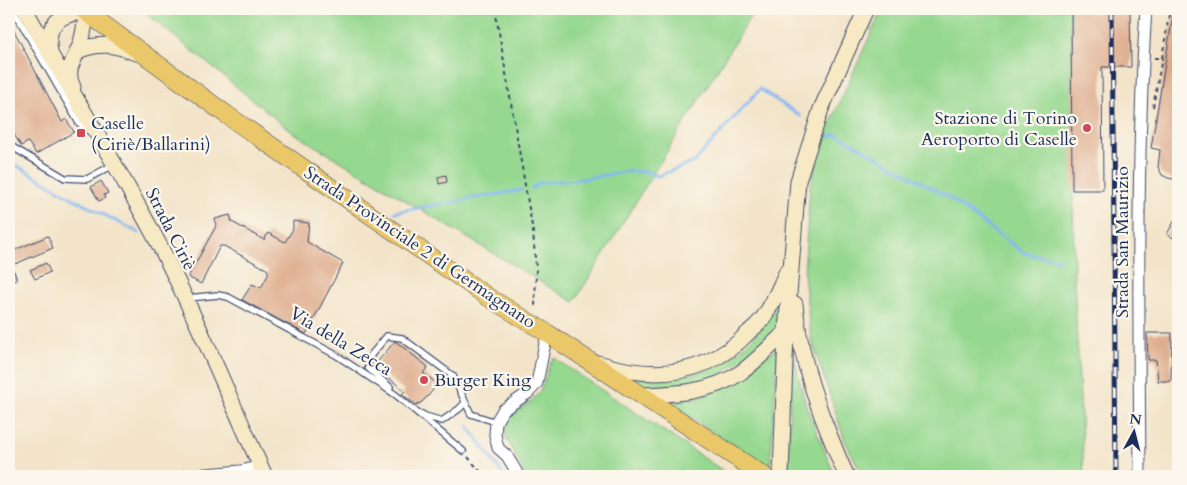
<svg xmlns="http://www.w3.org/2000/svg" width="1187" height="485" viewBox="0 0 1187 485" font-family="Cardo,serif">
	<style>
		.green { fill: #95d88f; stroke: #588476 }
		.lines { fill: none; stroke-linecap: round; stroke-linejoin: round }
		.stream { stroke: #84b7f1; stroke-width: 3 }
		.building { fill: #deac8c }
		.lane-casing { stroke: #3b4a6e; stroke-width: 8 }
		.street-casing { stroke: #3b4a6e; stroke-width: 13 }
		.secondary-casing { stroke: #3b4a6e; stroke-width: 17 }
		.primary-casing { stroke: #3b4a6e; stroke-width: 19 }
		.path { stroke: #3b4a6e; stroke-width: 2; stroke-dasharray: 4 4; stroke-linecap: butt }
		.lane { stroke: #fff; stroke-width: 5.5 }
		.street { stroke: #fff; stroke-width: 11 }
		.secondary { stroke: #f7e9c3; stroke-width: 15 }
		.primary { stroke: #eac769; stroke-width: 18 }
		.rail-casing { stroke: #1b2f5e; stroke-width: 5 }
		.rail { stroke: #fbf7ec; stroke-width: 3; stroke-dasharray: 9; stroke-linecap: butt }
		.poi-dot { fill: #d1495b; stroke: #fbf7ec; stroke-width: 2 }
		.labels { text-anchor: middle; stroke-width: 4.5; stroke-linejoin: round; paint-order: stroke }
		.poi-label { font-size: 18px; fill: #1b2f5e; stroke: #fbf7ec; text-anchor: start }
		.street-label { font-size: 18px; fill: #1b2f5e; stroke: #fbf7ec }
	</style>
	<rect width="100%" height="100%" fill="#fbf7ec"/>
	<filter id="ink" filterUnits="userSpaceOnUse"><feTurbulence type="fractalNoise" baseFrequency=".02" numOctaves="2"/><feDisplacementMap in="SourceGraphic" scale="10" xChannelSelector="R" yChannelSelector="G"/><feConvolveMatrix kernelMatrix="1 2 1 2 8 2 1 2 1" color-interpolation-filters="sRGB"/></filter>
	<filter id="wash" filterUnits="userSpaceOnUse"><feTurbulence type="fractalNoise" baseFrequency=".0096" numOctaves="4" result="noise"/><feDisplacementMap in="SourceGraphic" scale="20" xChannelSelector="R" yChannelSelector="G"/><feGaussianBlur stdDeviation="1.12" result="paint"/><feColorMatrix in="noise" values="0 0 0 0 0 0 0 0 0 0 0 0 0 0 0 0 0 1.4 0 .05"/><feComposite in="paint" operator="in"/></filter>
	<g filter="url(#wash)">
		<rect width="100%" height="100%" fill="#f3e4c9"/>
		<!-- green -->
		<path class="green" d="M141,9H755L574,302L292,132Z
			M882,9H1071L1074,282L1084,476H863L845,441L811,339L804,274L810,186L829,126Z
			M779,301L776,330L754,351L722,374L703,381L685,384L665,386L644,387L632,378C653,376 676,377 697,373C735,365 760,331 779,301Z
			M778,348L770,470L667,402L707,395Z
			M792,350L806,406L835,476H787Z
			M554,357V358L731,476H526L505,436L506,420C515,412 534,401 540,391C546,380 547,367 554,357Z"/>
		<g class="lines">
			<!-- stream -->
			<path class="stream" d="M829,137L836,134L849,141L948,197L1024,253L1061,260
				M9,161L76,200L139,233
				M532,188L539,183L582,179L630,171L647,172L658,176L694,162L760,89L800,116
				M395,212L521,190
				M468,426L504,476"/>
		</g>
		<g id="blocks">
			<!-- building -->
			<path class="building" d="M1071,9H1130L1131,67H1102L1103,190H1072Z
				M1174,9H1178V180L1168,178L1162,175L1158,167L1160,150L1151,148Z
				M9,21L62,122L66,119L74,132L36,154L28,142L21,146L9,126Z
				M446,175L447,182L439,184L438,177Z
				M101,181L108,193L104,195L105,198L99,201L91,187Z
				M230,215L232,222L264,240L268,233L285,242L293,229V221L309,223L307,242L343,263L306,334L242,300L252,284L261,288L268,275V270L224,246H220L201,284L188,277L216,226L215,219Z
				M1178,215V234L1175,239L1167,234Z
				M48,236L53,248L15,264L10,252Z
				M46,263L50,272L35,279L30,270Z
				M14,271L17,280L9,282V272Z
				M1147,333H1172L1171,381H1158L1156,360H1148Z
				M395,341L428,367L423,373L435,382L433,390L428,396L422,402L416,405L402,394L405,391L374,366Z"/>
		</g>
	</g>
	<g filter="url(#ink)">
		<use href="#blocks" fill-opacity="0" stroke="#3b4a6e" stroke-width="1"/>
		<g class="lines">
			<defs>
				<path id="lane" d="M13,9L79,123L90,132
					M9,145L65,178L87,179L113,165
					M188,298L218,295L228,297L336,355L396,395L463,451
					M390,387L368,368L371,355L387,336L402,338L453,376L471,414L496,422
					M422,414L425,416L442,421L459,409L465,403"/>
				<path id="street" d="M184,476L241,471L261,466
					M519,476L507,456L498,448L495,435L496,422L503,410L528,393L537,383L547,333
					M1140,476C1139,320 1136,164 1146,9"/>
				<path id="secondary" d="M25,9C70,91 120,169 163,252C200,325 231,402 265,476
					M77,51C100,42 114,44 136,53
					M50,52C45,24 60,13 86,12C85,25 83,39 78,51C71,64 66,73 73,87
					M795,304C799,350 812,392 829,434C835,448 840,463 847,476
					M598,363C654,381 707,376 749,332C754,328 759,323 763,318C773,304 780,286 787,271
					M640,395C674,394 710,393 740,373C756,362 771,345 786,332
					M781,476L786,332L798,181L821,109L866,9"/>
				<path id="primary" d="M82,9L227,115L488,297L547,333L764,476"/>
			</defs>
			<!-- lane casing -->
			<use href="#lane" class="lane-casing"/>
			<!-- street casing -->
			<use href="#street" class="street-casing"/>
			<!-- secondary casing -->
			<use href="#secondary" class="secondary-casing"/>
			<!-- primary casing -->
			<use href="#primary" class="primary-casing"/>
			<!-- path -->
			<path class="path" d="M495,9L533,232L536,270L535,308
				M1154,58H1162L1170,9
				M1153,107L1162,58
				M468,457L484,476"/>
			<!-- lane -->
			<use href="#lane" class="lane"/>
			<!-- street -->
			<use href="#street" class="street"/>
			<!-- secondary -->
			<use href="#secondary" class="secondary"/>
			<!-- primary -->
			<use href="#primary" class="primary"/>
			<defs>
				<path id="rail" d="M1112,9L1116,476"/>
			</defs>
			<!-- rail casing -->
			<use href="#rail" class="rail-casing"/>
			<!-- rail -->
			<use href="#rail" class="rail"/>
		</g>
	</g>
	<!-- markers -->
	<g class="poi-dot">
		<circle cx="1087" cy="128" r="5"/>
		<rect x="76" y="128" width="10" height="10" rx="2.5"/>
		<circle cx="424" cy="380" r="5"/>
	</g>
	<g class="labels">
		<!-- poi labels -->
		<g class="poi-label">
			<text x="1077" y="124" text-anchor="end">Stazione di Torino<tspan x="1077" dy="21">Aeroporto di Caselle</tspan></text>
			<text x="91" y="129">Caselle<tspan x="91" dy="21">(Ciriè/Ballarini)</tspan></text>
			<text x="434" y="386">Burger King</text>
		</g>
		<!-- street labels -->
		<g class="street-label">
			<text transform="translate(171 229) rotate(63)" y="6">Strada Ciriè</text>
			<text transform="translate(1122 242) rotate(-90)" y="6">Strada San Maurizio</text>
			<text transform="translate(420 247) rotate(34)" y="6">Strada Provinciale 2 di Germagnano</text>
			<text transform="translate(341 341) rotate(31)" y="6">Via della Zecca</text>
		</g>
	</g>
	<!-- margin -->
	<rect width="1187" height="485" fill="none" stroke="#fbf7ec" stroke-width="30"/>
	<!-- north arrow -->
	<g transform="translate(1134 432) rotate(7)" stroke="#fbf7ec" stroke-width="4" paint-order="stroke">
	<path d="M0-4L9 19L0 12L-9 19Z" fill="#1b2f5e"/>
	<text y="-8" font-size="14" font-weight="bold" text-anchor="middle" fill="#1b2f5e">N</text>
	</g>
</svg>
